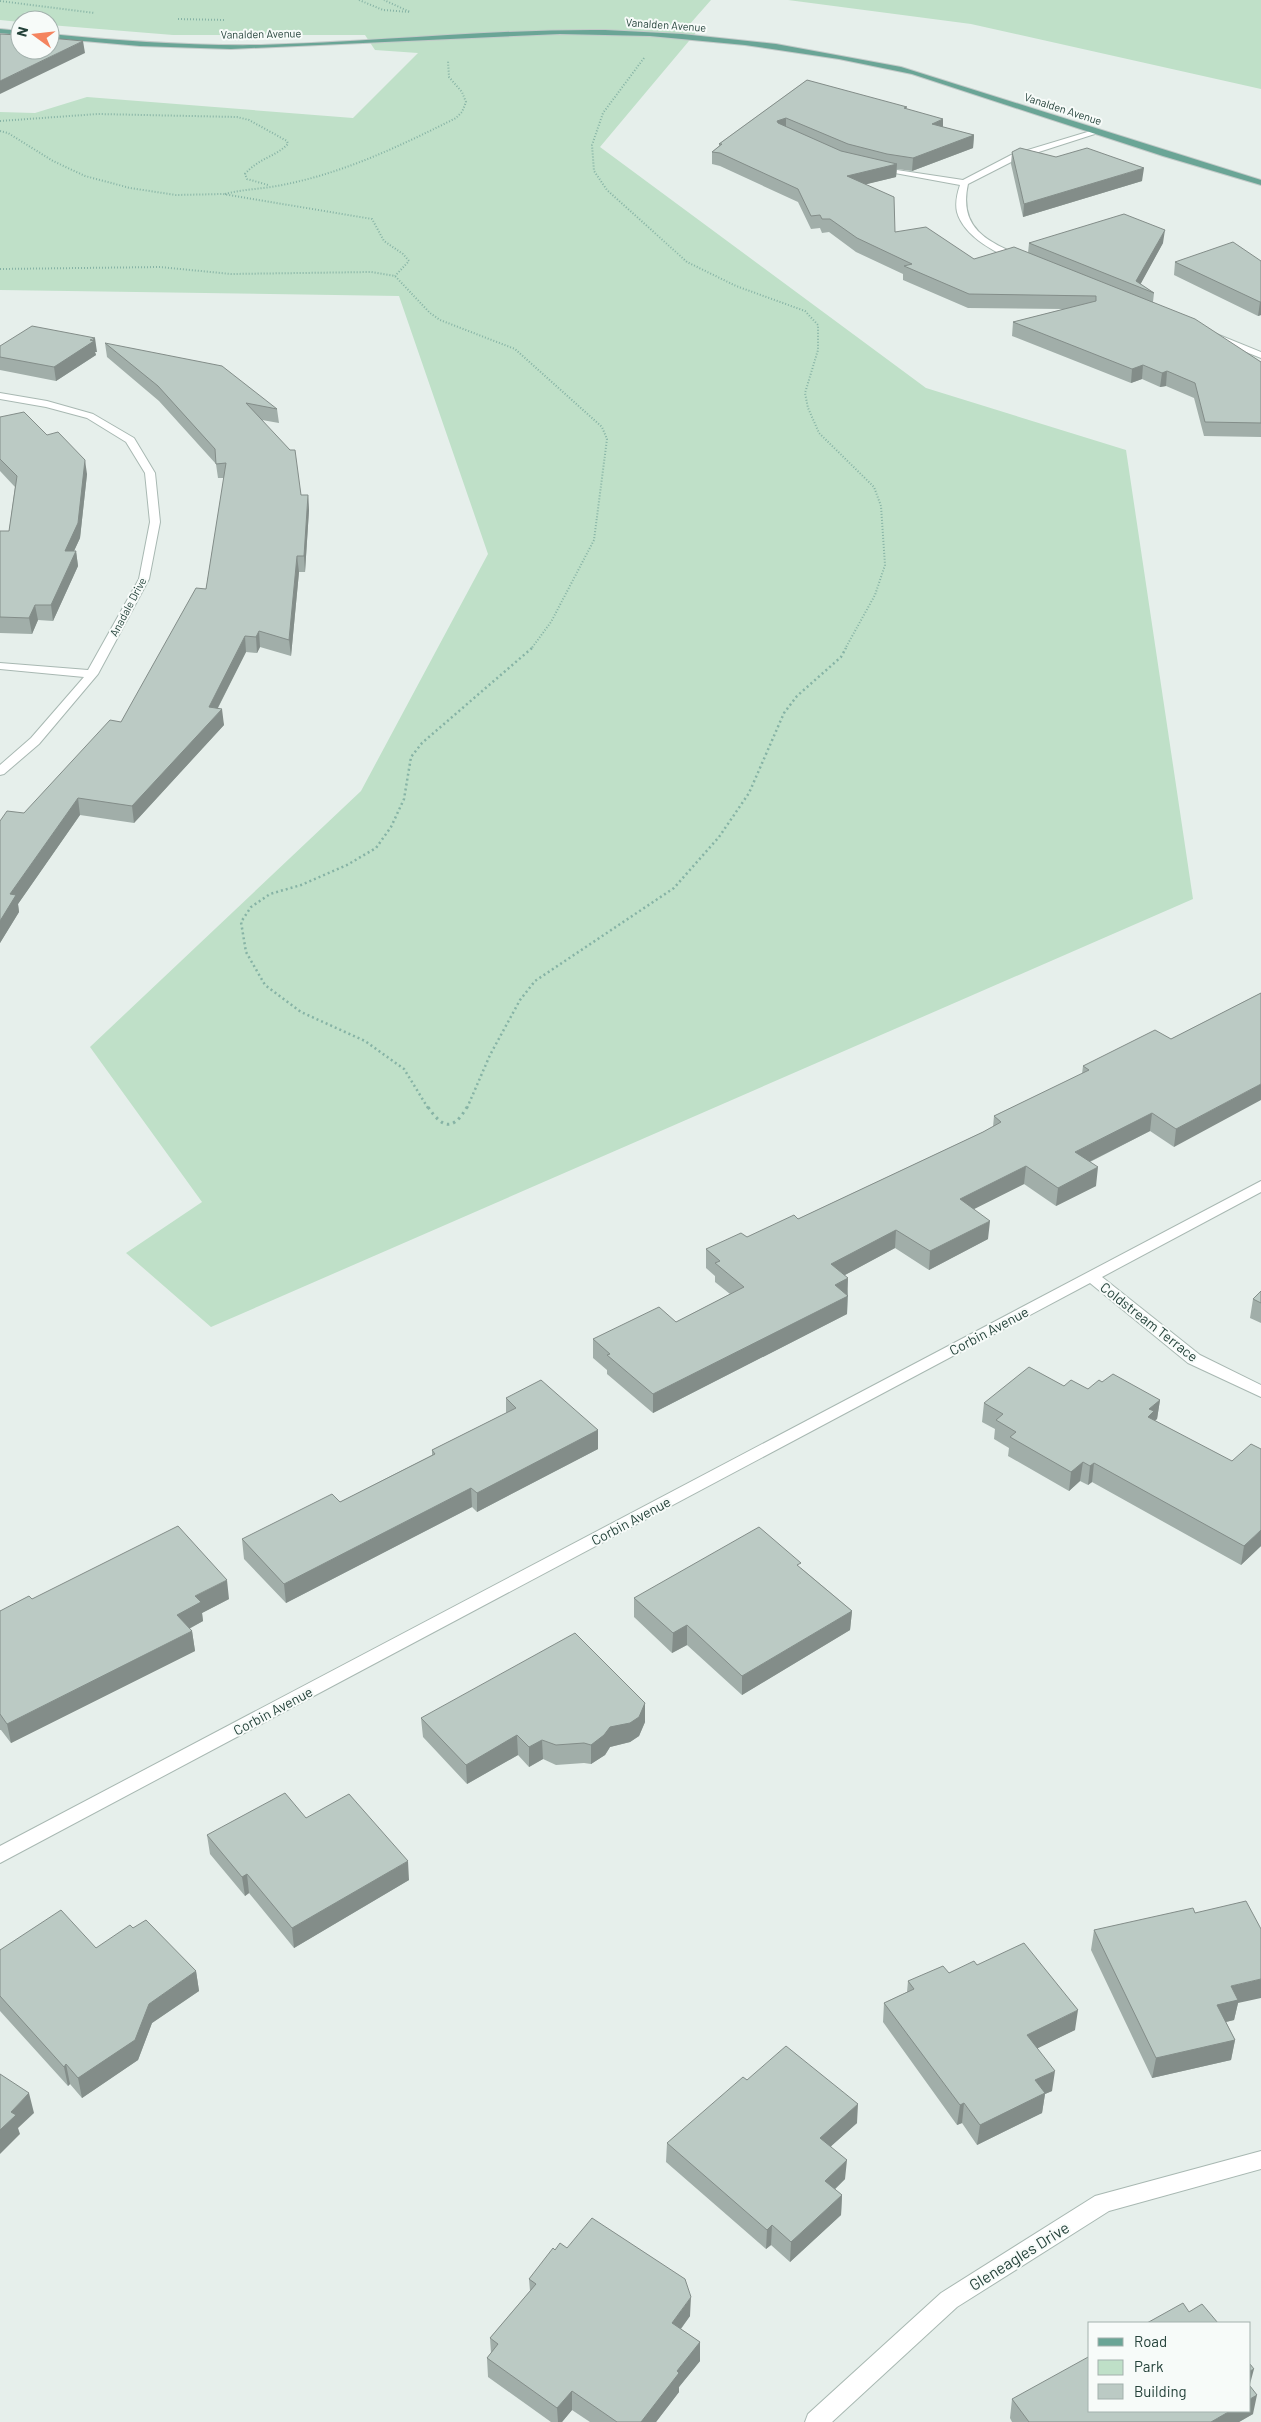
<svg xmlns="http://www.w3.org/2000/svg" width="1261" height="2422" viewBox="0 0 1261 2422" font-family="Barlow,sans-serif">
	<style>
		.green { fill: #bfe0c8 }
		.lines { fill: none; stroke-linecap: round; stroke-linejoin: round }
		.minor-casing { stroke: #a8b8b2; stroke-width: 2 }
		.major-casing { stroke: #c2cac8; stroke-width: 2 }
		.path-far2 { stroke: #86b3a5; stroke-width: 2; stroke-dasharray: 1 2; stroke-linecap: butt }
		.path-far1 { stroke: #86b3a5; stroke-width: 2.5; stroke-dasharray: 2 3; stroke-linecap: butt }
		.path { stroke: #86b3a5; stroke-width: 3; stroke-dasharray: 2.5 4; stroke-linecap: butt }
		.minor { fill: #fff; fill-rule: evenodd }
		.major { fill: #6aa596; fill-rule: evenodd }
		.wall { fill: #a1aea9 }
		.shaded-wall { fill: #838d89 }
		.building { fill: #bbcac4; stroke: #838d89 }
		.labels { text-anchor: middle; stroke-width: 4; stroke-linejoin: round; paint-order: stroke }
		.far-street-label { font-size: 11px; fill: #24423a; stroke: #f7fbf9 }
		.street-label { font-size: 14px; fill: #24423a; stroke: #f7fbf9 }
		.near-street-label { font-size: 16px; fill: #24423a; stroke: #f7fbf9 }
	</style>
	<rect width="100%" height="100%" fill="#e6efeb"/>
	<!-- green -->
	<path class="green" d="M0,0H711L689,25H655L699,29L600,147L926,388L1126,450L1193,899L211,1327L126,1253L202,1202L90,1047L361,791L488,554L399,296L0,290V112L35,113L87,97L353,118L418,53L375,50L365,35H173L50,25V20H20V22L0,20Z
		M788,0H1261V89L971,24Z"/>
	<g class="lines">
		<defs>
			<path id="minor" d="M1094,130L1101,132L1017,159L968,184C958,229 988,242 1024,257L1025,259L1021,262C998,255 964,237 957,212C955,203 957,194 960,185L873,169L877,167L963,180L1011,155Z
				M1214,333L1261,352V358L1211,338V334Z
				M0,393L47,401L93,414L134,438L155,473L160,522L149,579L98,674L39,744L4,774L0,775V765L31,738L84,677L0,669V663L88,670L139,579L150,522L145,473L126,442L87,418L46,407L0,399Z
				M1261,1181V1192L1102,1277L1200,1355L1261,1385V1397L1188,1363L1090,1283L0,1863V1846Z
				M1261,2151V2169L1109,2211L957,2307L832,2422H805L808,2414L941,2293L1095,2196Z"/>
			<path id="major" d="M0,29L20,31V35L0,33Z
				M605,30L682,34L776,44L901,67L1261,180V185L1163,156L912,74L839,59L745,45L650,36L560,34L231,49L140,46L50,38V34C120,41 191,46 261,45C376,42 490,29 605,30Z"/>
		</defs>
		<!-- minor casing -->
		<use href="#minor" class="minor-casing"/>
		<!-- major casing -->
		<use href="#major" class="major-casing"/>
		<!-- path-far2 -->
		<path class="path-far2" d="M359,0L383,10L410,12L384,0
			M0,1L95,13
			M178,19L224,20
			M644,58L603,113L592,145L594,171L607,190L687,262L736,286L805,311L818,325V350L805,393L808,408L819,433L874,487L881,506L885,565L875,595L845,649
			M0,121L98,114L237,117L249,120L287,141L288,144C275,157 259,158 245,174L247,179L268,185
			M0,131L8,133L53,161L85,176L130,188L176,195L223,194L372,219L384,241L403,254L409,261L395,276
			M225,194C244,189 263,189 282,185C344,173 400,146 456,118L462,112L466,102L462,92L449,77L448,61
			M0,269L160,267L231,274L371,272L395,276L430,313L440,320L515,349L602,427L607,439L594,540L551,622L531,649"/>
		<!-- path-far1 -->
		<path class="path-far1" d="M428,1108L404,1069L365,1041L301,1012L265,985L246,952L241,922L251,907L270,894L301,885L347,865L376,848L391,827L404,799L411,757L422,743L532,648
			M467,1108L490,1055L520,1000L535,981L674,888L719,837L749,793L784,713L797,696L841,657L846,648"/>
		<!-- path -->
		<path class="path" d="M428,1107C443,1129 453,1131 467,1107"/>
		<!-- minor -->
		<use href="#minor" class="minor"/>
		<!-- major -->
		<use href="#major" class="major"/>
	</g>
	<!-- wall -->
	<path class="wall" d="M807,80L907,109L943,127L974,135L973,148L912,171L897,169L896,177L866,184L895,232L974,259L1028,253L1029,243H1163L1140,284L1154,293L1153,302L1261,362V437L1204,436L1194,398L1166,386L1160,387L1142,379L1131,383L1012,336L1013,322L1064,309L968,308L903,280V274L856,252L829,232L822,233L820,228L811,229L798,202L720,166L712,164V152L719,146V144Z
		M1012,152L1142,181L1023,217L1011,164Z
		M1261,261V315L1258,316L1174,275L1175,262Z
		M105,343L277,409L279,423L262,420L301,495H308L309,510L305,572H299L291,656L260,647L257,653L246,652L218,708L224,725L134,823L80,815L18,904L19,912L0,943V821L24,813L121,722L206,589L224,478H218L216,464L159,401L107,357Z
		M0,346L97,352H95L96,355L56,381L0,370Z
		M0,417L87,474L80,538L74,551H76L78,566L53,621L38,620L32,634L0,633V531H9L15,487L0,471Z
		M1261,993L1174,1147L1150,1131L1090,1162L1096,1186L1056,1206L1024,1184L974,1209L988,1239L929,1270L895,1248L845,1275L848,1296L847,1314L653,1413L607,1374V1370L593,1358V1339L676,1322L730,1294L715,1282V1276L706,1268V1249L747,1237L798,1219L983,1132L993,1127L994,1116L1082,1074L1083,1066L1171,1039Z
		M1261,1291V1323L1250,1318L1253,1299Z
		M1102,1382L1160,1400L1157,1419L1155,1420L1261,1546L1241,1565L1092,1482L1088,1485L1080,1481L1069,1491L1008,1456L1009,1448L994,1439L995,1429L982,1422L984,1403L1064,1386L1088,1389Z
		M506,1398L598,1430V1449L477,1512L472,1507L286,1603L244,1559L242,1539L340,1502L432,1455V1450L506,1413Z
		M801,1568L852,1611L850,1630L742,1695L687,1645L672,1653L634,1617V1598Z
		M32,1599H229L202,1613L203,1621L189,1629L192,1631L195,1651L11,1743L1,1730H0V1611Z
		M645,1703V1722L639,1736L630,1742L610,1747L605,1755L591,1764L584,1763L556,1765L543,1759L529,1767L518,1755L467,1784L423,1737L421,1718Z
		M306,1818L409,1880L294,1948L249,1893L245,1896L210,1854L207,1835Z
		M133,1928L196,1971L199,1991L152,2023L138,2060L82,2098L70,2084L68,2086L0,2011V1950L96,1948Z
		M1094,1930L1238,2003L1234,2020L1226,2022L1235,2040L1231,2060L1152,2078L1091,1950Z
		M977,1965L1075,2030L1037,2048L1052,2091L1045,2094L1042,2113L977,2145L962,2123L957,2125L883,2022L884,2003L907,1992L908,1981L949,1973Z
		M747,2080L857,2123L831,2146L845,2179L835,2189L842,2195L841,2215L790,2262L771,2245L766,2249L666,2162L667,2143Z
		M567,2248L690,2316L681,2329L700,2342V2361L679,2387V2392L656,2422H590L572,2410L562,2422H551L488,2377L487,2358L491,2353L490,2338L530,2291L529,2279L555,2250Z
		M1012,2399L1253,2414L1239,2422H1012L1010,2418Z"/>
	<!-- shaded-wall -->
	<path class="shaded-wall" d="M83,41L85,53L0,94V81Z
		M786,118V130L776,133L777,121Z
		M943,119V132L932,124Z
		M974,135L973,148L912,171L913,158Z
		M897,164L896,177L847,189V176Z
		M1144,168L1142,181L1023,217L1024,204Z
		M1165,230L1163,243L1139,287L1136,281Z
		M1260,302H1261V315L1258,316Z
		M95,338L97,352H95L96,355L56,381L54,367Z
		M1143,365L1142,379L1131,383L1132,369Z
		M1167,371L1166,386L1160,387L1162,373Z
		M85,460L87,474L80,538L67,566L65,551Z
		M308,495L309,510L305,572L304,556Z
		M76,551L78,566L53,621L51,605Z
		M297,556L299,572L291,656L289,640Z
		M35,605L38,620L32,634L29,618Z
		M259,631L260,647L257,653L256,637Z
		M245,636L246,652L211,721L222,709L224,725L134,823L132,806L209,707Z
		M78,798L80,815L18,904L19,912L0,943V921L10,894Z
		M1261,1084V1100L1174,1147L1176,1129Z
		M1152,1113L1150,1131L1073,1170L1075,1152Z
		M1026,1166L1024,1184L958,1217L960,1199Z
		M1098,1167L1096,1186L1056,1206L1058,1188Z
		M990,1221L988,1239L929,1270L930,1251Z
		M896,1230L895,1248L830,1283L831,1264Z
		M848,1278L847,1314L653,1413V1394L835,1285Z
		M1160,1400L1157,1419L1153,1422L1145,1436L1149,1409Z
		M598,1430V1449L477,1512V1493Z
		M1083,1462L1080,1481L1069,1491L1071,1472Z
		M1094,1463L1092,1482L1088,1485L1090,1466Z
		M471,1488L472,1507L286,1603L284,1584Z
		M1261,1530V1546L1241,1565L1244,1546Z
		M227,1580L229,1599L202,1613L203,1621L179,1634L177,1615L195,1596Z
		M852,1611L850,1630L742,1695V1676Z
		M687,1625V1645L672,1653L673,1633Z
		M192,1631L195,1651L11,1743L7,1724Z
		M645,1703V1722L639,1736L630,1742L610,1747L605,1755L591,1764V1745L610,1727Z
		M517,1735L518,1755L467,1784L466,1765Z
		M542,1740L543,1759L529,1767V1747Z
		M408,1861L409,1880L294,1948L292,1928Z
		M247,1874L249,1893L245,1896L242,1877Z
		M196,1971L199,1991L152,2023L138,2060L82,2098L78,2078L149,2004Z
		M1261,1979V1998L1238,2003L1234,2020L1213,2025L1217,2005L1231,1986Z
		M1078,2010L1075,2030L1024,2055L1027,2035Z
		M1235,2040L1231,2060L1152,2078L1156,2058Z
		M66,2064L70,2084L68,2086L64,2067Z
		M1055,2071L1052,2091L1045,2094L1042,2113L977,2145L980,2125L1035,2080Z
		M29,2093L34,2113L18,2128L20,2134L0,2154V2130L11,2112Z
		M964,2103L962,2123L957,2125L960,2105Z
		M858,2104L857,2123L819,2157L820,2138Z
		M847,2160L845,2179L824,2200L825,2181Z
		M842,2195L841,2215L790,2262L791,2242Z
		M772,2225L771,2245L766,2249L767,2230Z
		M691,2297L690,2316L671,2342L672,2323Z
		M700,2342V2361L679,2387V2392L656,2422H641L677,2371Z
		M1254,2369L1250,2384V2371Z
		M572,2391V2410L562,2422H558L557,2408Z
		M1257,2395L1253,2414L1239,2422H1211L1230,2411H1250V2399Z"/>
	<!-- building -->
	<path class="building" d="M0,34L20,35V50H50V38L83,41L0,81Z
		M807,80L907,107L904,108L943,119L932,124L974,135L913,158L887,154L848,144L786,118L777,121L778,123L841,151L897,164L847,176L894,197L895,232L926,227L974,259L1014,247L1195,319L1261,362V423L1205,422L1195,383L1167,371L1162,373L1143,365L1132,369L1013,322L1096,301V296L969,294L904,266L912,264L857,238L830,219H822L820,215L811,216L798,189L720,153L712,152L722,144H719Z
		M1020,148L1056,157L1087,148L1144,168L1024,204L1012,152Z
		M1124,214L1165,230L1136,281L1154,293L1029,243Z
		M1233,242L1261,261V302H1260L1175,262Z
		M32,326L95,338L90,340L94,341L54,367L0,357V346Z
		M105,343L222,366L277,409L246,403L290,450H295L301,495H308L304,556H297L289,640L259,631L256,637L245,636L209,707L222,709L132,806L78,798L10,894L16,895L0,921V821L7,811L24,813L110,720L121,722L196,588L206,589L226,463L216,464L215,449L158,386Z
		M24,412L47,435L58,432L85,460L78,523L65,551H76L51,605H35L29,618L0,617V531H9L17,476L0,459V417Z
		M1261,993V1084L1176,1129L1152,1113L1075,1152L1098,1167L1058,1188L1026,1166L960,1199L990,1221L930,1251L896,1230L831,1264L848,1278L835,1285L848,1296L653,1394L607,1355L610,1354L593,1339L659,1307L676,1322L744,1287L715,1263L720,1261L706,1249L741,1233L747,1237L794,1215L798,1219L983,1132L1001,1122L994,1116L1089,1070L1083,1066L1155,1030L1171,1039Z
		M1261,1291V1303L1253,1299Z
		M1029,1367L1064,1386L1071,1380L1088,1389L1099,1380L1102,1382L1113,1374L1160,1400L1149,1409L1154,1411L1148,1417L1232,1461L1251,1444L1261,1449V1530L1244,1546L1094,1463L1090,1466L1083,1462L1071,1472L1010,1437L1016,1432L996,1420L1003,1414L984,1403Z
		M541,1380L598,1430L477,1493L471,1488L284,1584L242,1539L332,1494L340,1502L435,1454L432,1450L516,1408L506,1398Z
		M178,1526L227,1580L195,1596L201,1602L177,1615L192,1631L7,1724L0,1714V1611L29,1596L32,1599Z
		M759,1527L801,1563L797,1565L852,1611L742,1676L687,1625L673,1633L634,1598Z
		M575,1633L645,1703L639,1717L630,1723L610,1727L604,1735L591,1745L584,1743L556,1745L542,1740L529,1747L517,1735L466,1765L421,1718Z
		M285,1793L306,1818L349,1794L408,1861L292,1928L247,1874L242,1877L207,1835Z
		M1246,1901L1261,1929V1979L1231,1986L1238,2000L1217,2005L1235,2040L1156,2058L1094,1930L1193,1908L1195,1913Z
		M61,1910L96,1948L130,1925L133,1928L146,1920L196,1971L149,2004L135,2040L78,2078L66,2064L64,2067L0,1996V1950Z
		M1024,1943L1078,2010L1027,2035L1055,2071L1035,2080L1045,2093L980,2125L964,2103L960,2105L884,2003L914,1989L908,1981L943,1966L949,1973L974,1961L977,1965Z
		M786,2046L858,2104L820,2138L847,2160L825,2181L842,2195L791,2242L772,2225L767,2230L667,2143L743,2077L747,2080Z
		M0,2074L29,2093L11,2112L16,2115L0,2130Z
		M592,2218L685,2279L691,2297L672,2323L700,2342L677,2371L679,2373L641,2422H617L572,2391L557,2408L487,2358L498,2344L490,2338L536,2284L529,2279L553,2248L555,2250L560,2243L567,2248Z
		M1183,2303L1189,2312L1202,2304L1218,2323H1147Z
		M1090,2356V2411H1230L1211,2422H1029L1012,2399Z
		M1250,2364L1254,2369L1250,2371Z
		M1250,2386L1257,2395L1250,2399Z"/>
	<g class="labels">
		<!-- far-street labels -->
		<g class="far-street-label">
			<text transform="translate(666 25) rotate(4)" y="4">Vanalden Avenue</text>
			<text transform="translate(261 34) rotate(-1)" y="4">Vanalden Avenue</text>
			<text transform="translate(1063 109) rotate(18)" y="4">Vanalden Avenue</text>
			<text transform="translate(128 607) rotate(-62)" y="4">Anadale Drive</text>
		</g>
		<!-- street labels -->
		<g class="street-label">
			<text transform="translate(1149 1322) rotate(38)" y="5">Coldstream Terrace</text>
			<text transform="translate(989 1331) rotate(-28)" y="5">Corbin Avenue</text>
			<text transform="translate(631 1521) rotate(-28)" y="5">Corbin Avenue</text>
			<text transform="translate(273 1711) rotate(-28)" y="5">Corbin Avenue</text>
		</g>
		<!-- near-street labels -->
		<g class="near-street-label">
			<text transform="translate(1019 2256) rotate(-32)" y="6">Gleneagles Drive</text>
		</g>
	</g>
	<!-- legend -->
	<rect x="1088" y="2322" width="162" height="90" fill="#f7fbf9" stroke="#a3b1ad"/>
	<rect x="1098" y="2338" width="25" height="8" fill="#6aa596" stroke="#a3b1ad"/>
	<text x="1134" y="2347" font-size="15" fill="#24423a">Road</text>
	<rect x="1098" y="2360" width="25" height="15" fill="#bfe0c8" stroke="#a3b1ad"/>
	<text x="1134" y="2372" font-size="15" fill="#24423a">Park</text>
	<rect x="1098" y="2384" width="25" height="15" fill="#bbcac4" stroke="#a3b1ad"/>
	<text x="1134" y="2397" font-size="15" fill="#24423a">Building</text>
	<!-- north arrow -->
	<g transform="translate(35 35) rotate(285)"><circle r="24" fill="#f7fbf9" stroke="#a3b1ad"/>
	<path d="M0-4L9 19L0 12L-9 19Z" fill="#f4845f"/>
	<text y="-8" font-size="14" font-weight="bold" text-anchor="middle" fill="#24423a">N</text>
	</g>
</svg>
